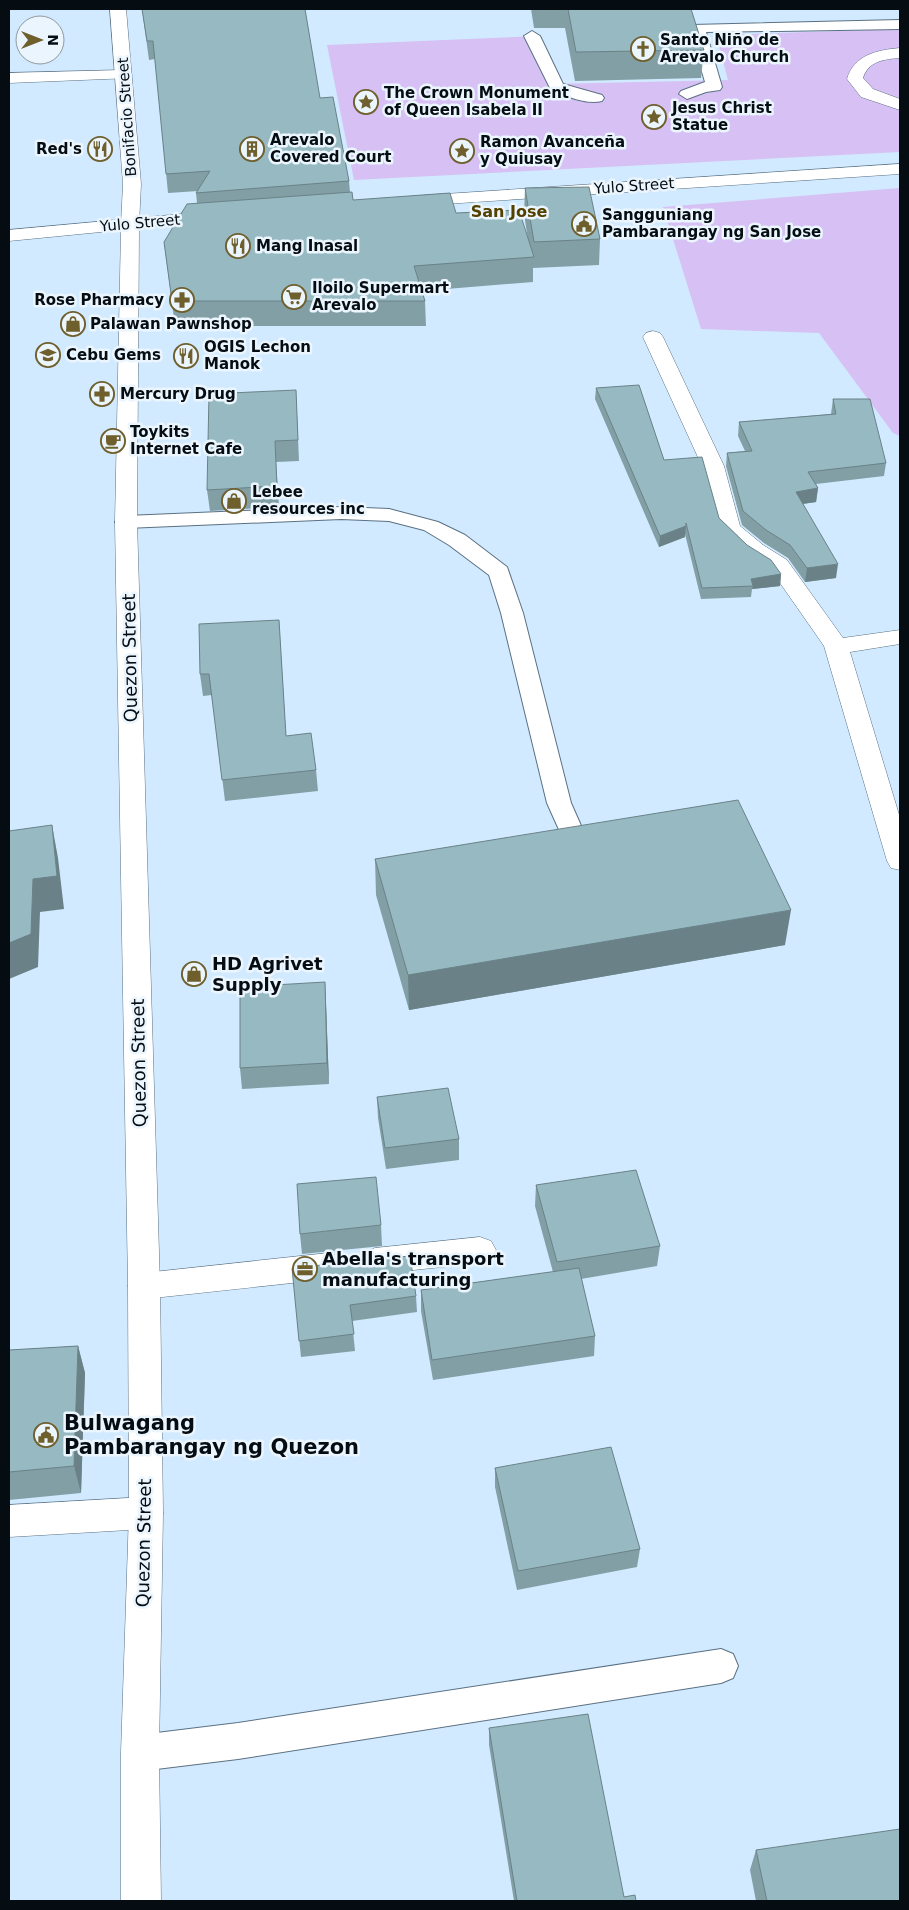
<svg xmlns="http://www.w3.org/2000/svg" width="909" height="1910" viewBox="0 0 909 1910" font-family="'DejaVu Sans',sans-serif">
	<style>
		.green { fill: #d6c0f4 }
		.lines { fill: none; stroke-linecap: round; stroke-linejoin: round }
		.service-casing { stroke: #5b7183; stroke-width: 2 }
		.pedestrian-casing { stroke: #5b7183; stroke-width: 1 }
		.minor-casing { stroke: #5b7183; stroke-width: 1 }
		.tertiary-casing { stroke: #5b7183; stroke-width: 1 }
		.secondary-casing { stroke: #5b7183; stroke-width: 1 }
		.service { fill: #fff; fill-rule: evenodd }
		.pedestrian { fill: #fff; fill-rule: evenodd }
		.minor { fill: #fff; fill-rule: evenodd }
		.tertiary { fill: #fff; fill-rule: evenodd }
		.secondary { fill: #fff; fill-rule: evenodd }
		.wall { fill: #829fa6 }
		.shaded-wall { fill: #6a8287 }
		.building { fill: #97b9c1; stroke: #6a8287 }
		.labels { text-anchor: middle; stroke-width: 5; stroke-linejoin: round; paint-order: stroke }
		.far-poi-label { font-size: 15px; font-weight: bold; fill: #050d13; stroke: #ebf5fd; text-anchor: start }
		.far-street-label { font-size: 15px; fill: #050d13; stroke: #ebf5fd }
		.far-quarter-label { font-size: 16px; font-weight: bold; fill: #544100; stroke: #ebf5fd }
		.street-label { font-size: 18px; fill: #050d13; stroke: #ebf5fd }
		.poi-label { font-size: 18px; font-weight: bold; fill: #050d13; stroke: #ebf5fd; text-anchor: start }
		.near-poi-label { font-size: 21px; font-weight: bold; fill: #050d13; stroke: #ebf5fd; text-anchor: start }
	</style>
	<rect width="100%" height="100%" fill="#d1eaff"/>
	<!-- green -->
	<path class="green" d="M900,29V152L354,180L327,45L538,36L553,84L728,80L716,35Z
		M900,188V436L893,433L819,333L701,329L663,207Z"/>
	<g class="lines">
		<defs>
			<path id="service" d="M900,20V29L706,32L722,87L720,90L706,92L687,99L679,94L681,91L705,82L689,28L692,25Z
				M532,31L540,36L563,84L602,95L604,98L602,101C586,105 566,96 551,90L524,36Z
				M341,507L389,509L438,522L465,535L507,567L523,613L571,803L586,837L583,843L574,846L565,843L547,803L501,613L489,575L449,545L424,530L389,521L341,519L126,528L119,526L115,522L119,518L126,516Z
				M721,1649L733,1654L738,1666L733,1678L721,1683L238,1759L140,1771L127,1766L122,1753L127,1740L140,1735L238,1723Z"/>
			<path id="pedestrian" d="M900,48V58C885,59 868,61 863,78L873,89L900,99V110L861,97L847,79C854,55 877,50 900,48Z"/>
			<path id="minor" d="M124,70L130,72L132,75L130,78L9,83V73Z
				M653,331L660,333L663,337L724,466L740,526L763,545L787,560L843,638L900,630V644L850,652L900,818V870L891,868L887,861L824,646L771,570L747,555L719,528L702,466L643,337L646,333Z
				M480,1237L491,1241L496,1250L491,1259L480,1263L375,1274L364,1270L359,1261L364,1252L375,1248Z
				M329,1253L340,1257L345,1266L340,1275L329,1279L144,1299L133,1295L128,1286L133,1277L144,1273Z
				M146,1497L158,1502L163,1513L158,1524L146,1529L9,1537V1505Z"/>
			<path id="tertiary" d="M110,9H126L141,184L139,224L136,228H124L121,224L123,184Z"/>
			<path id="secondary" d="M900,164V174L415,206L409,205L406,201L409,197L415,196Z
				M215,211L221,212L224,216L221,220L139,228L137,522L160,1286L163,1513L159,1753L161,1901H121V1753L129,1513L128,1286L115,522L121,230L9,241V230Z"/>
		</defs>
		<!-- service casing -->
		<use href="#service" class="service-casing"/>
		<!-- pedestrian casing -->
		<use href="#pedestrian" class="pedestrian-casing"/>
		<!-- minor casing -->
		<use href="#minor" class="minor-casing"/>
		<!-- tertiary casing -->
		<use href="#tertiary" class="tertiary-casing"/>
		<!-- secondary casing -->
		<use href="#secondary" class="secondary-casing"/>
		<!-- service -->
		<use href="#service" class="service"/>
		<!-- pedestrian -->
		<use href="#pedestrian" class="pedestrian"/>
		<!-- minor -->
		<use href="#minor" class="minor"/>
		<!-- tertiary -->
		<use href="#tertiary" class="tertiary"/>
		<!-- secondary -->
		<use href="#secondary" class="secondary"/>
	</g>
	<!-- wall -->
	<path class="wall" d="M142,9L320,98L349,181L350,192L353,200L456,213L528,240L524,214L525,188L600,239L599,265L533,268V282L422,291L425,301L426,326H175L164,242L197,203L196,193L198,191L168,193L155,59L149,60Z
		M531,9H691L704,50L701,78L575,81L565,28H534Z
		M596,388L719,518L747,545L781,574L780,586L752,589L751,597L701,599L685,534V537L659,547L595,399Z
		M296,390L299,461L276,462L279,507L210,511L207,490Z
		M833,399L886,463L884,476L816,484L818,488L816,502L803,504L836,578L805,582L788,558L764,543L742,525L726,466L727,453L745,451L738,436L739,422L831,414Z
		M279,620L286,736L316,770L318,791L225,801L212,695L203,696L200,674Z
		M375,859L785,945L409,1010L376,895Z
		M325,982L329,1084L242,1089L240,1068Z
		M377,1097L459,1139V1160L386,1169L378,1118Z
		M536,1185L660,1246L657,1266L581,1279L595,1336L594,1356L433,1380L421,1311V1290L553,1272L535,1206Z
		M381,1225L382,1246L302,1254L300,1234Z
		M292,1268L416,1296L417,1312L352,1321L355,1351L301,1357Z
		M78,1346L85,1373L81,1493L9,1500V1350Z
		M495,1468L640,1549L637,1567L517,1590L495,1487Z
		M489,1728L624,1897L636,1901H514L489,1745Z
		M756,1850L900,1901H756L750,1870Z"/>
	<!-- shaded-wall -->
	<path class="shaded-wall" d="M818,488L816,502L794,505L796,492Z
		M686,523L685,537L659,547L660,536Z
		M838,564L836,578L805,582L807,568Z
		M781,574L780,586L752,589L753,586L751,579Z
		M52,825L58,858L64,909L40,912L38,967L9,979V943L33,879Z
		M791,910L785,945L409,1010L408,975Z
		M325,982L326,1003L329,1084L327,1063Z
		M78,1346L85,1373L81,1493L74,1466Z"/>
	<!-- building -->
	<path class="building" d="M142,9H305L320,98L333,97L349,181L196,193L210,171L166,174L153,41H147Z
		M568,9H691L704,50L576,52Z
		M589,187L600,239L534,242L525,188Z
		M352,192L353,200L450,193L456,213L519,210L534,257L414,266L425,301H172L164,242L187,204Z
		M639,385L664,460L702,457L719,518L747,545L771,560L781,574L751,579L753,586L702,588L686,523V526L660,536L596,388Z
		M296,390L298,440L275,441L277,486L207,490L209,394Z
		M833,399H870L886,463L808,472L818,488L796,492L838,564L807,568L790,545L766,530L743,511L727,453L752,451L739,422L836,414Z
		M279,620L286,736L311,733L316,770L222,780L209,674H200L199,624Z
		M738,800L791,910L408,975L375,859Z
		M52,825L57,876L33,879L31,934L9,943V831Z
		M325,982L327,1063L240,1068V987Z
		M448,1088L459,1139L385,1148L377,1097Z
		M636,1170L660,1246L557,1262L536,1185Z
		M376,1177L381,1225L300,1234L297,1184Z
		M410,1256L416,1296L350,1305L354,1334L299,1341L292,1268Z
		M579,1268L595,1336L432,1360L421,1290Z
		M78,1346L74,1466L9,1472V1350Z
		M611,1447L640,1549L518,1571L495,1468Z
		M588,1714L624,1897L635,1895L636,1901H517L489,1728Z
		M900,1829V1901H767L756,1850Z"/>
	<!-- icons -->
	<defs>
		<symbol id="church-ring" viewBox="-11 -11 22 22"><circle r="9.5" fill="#ebf5fd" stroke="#6f5f2d" stroke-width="1.5"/><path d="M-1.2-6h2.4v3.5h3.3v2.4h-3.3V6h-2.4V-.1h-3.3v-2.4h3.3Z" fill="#6f5f2d"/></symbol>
		<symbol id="sight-ring" viewBox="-11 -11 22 22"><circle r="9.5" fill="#ebf5fd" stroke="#6f5f2d" stroke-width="1.5"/><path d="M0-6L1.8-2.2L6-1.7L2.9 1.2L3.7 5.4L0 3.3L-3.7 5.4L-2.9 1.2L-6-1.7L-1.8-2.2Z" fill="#6f5f2d"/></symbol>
		<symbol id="restaurant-ring" viewBox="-11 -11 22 22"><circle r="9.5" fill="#ebf5fd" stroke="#6f5f2d" stroke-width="1.5"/><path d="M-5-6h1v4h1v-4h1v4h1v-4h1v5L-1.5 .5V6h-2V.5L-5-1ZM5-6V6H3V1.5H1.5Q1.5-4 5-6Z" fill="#6f5f2d"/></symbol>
		<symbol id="building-ring" viewBox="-11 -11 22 22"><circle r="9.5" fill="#ebf5fd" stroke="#6f5f2d" stroke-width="1.5"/><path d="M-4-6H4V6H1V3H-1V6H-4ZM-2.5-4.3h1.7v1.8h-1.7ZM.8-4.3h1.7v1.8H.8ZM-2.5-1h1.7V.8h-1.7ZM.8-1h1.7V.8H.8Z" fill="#6f5f2d"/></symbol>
		<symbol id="civic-ring" viewBox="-11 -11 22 22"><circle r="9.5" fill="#ebf5fd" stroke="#6f5f2d" stroke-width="1.5"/><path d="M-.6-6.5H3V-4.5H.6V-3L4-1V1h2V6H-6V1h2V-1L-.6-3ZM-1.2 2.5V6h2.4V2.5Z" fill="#6f5f2d"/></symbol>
		<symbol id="supermarket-ring" viewBox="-11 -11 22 22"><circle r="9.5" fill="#ebf5fd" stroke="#6f5f2d" stroke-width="1.5"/><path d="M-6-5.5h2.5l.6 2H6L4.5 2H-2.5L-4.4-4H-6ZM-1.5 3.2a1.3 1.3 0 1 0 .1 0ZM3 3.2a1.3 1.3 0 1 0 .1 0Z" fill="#6f5f2d"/></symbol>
		<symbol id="pharmacy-ring" viewBox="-11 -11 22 22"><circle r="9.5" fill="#ebf5fd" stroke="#6f5f2d" stroke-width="1.5"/><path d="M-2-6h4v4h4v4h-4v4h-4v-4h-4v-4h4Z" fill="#6f5f2d"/></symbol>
		<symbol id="shop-ring" viewBox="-11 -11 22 22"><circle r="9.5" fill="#ebf5fd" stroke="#6f5f2d" stroke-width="1.5"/><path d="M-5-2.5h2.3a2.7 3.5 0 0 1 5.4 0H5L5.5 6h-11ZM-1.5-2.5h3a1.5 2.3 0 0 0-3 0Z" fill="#6f5f2d"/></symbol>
		<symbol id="school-ring" viewBox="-11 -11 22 22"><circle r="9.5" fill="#ebf5fd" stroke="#6f5f2d" stroke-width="1.5"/><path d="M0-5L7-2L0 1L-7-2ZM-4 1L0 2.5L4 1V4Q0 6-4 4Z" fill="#6f5f2d"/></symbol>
		<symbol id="cafe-ring" viewBox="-11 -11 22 22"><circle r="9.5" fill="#ebf5fd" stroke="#6f5f2d" stroke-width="1.5"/><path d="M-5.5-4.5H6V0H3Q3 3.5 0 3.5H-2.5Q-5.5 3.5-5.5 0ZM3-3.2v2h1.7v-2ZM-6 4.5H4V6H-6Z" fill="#6f5f2d"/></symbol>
		<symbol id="office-ring" viewBox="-11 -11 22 22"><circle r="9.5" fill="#ebf5fd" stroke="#6f5f2d" stroke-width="1.5"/><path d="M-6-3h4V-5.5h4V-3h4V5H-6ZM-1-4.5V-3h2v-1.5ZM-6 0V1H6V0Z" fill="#6f5f2d"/></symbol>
	</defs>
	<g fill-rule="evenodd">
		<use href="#church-ring" x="629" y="35" width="28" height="28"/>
		<use href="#sight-ring" x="352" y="88" width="28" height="28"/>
		<use href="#sight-ring" x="640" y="103" width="28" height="28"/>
		<use href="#restaurant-ring" x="86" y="135" width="28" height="28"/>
		<use href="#building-ring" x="238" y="135" width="28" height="28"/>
		<use href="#sight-ring" x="448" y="137" width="28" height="28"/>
		<use href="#civic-ring" x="570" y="210" width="28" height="28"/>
		<use href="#restaurant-ring" x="224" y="232" width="28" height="28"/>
		<use href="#supermarket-ring" x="280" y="283" width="28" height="28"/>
		<use href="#pharmacy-ring" x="168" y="286" width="28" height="28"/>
		<use href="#shop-ring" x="59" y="310" width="28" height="28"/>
		<use href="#school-ring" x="34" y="341" width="28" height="28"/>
		<use href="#restaurant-ring" x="172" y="342" width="28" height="28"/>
		<use href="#pharmacy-ring" x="88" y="380" width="28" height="28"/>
		<use href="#cafe-ring" x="99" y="427" width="28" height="28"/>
		<use href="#shop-ring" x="220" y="487" width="28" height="28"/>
		<use href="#shop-ring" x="180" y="960" width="28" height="28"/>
		<use href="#office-ring" x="291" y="1255" width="28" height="28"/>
		<use href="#civic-ring" x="32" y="1421" width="28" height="28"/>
	</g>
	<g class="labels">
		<!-- far-poi labels -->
		<g class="far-poi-label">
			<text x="660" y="45">Santo Niño de<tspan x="660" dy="17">Arevalo Church</tspan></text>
			<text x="384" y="98">The Crown Monument<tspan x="384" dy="17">of Queen Isabela II</tspan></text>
			<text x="672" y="113">Jesus Christ<tspan x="672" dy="17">Statue</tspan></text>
			<text x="270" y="145">Arevalo<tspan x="270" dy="17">Covered Court</tspan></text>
			<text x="480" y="147">Ramon Avanceña<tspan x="480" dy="17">y Quiusay</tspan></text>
			<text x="82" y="154" text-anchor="end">Red's</text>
			<text x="602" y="220">Sangguniang<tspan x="602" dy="17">Pambarangay ng San Jose</tspan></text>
			<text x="256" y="251">Mang Inasal</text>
			<text x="312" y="293">Iloilo Supermart<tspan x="312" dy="17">Arevalo</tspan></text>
			<text x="164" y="305" text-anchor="end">Rose Pharmacy</text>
			<text x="90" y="329">Palawan Pawnshop</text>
			<text x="204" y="352">OGIS Lechon<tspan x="204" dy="17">Manok</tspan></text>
			<text x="66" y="360">Cebu Gems</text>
			<text x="120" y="399">Mercury Drug</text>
			<text x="130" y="437">Toykits<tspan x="130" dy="17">Internet Cafe</tspan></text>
			<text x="252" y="497">Lebee<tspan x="252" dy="17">resources inc</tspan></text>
		</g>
		<!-- far-street labels -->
		<g class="far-street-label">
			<text transform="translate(127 117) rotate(-94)" y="5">Bonifacio Street</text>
			<text transform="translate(634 186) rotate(-4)" y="5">Yulo Street</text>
			<text transform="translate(140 223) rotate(-5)" y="5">Yulo Street</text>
		</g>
		<!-- far-quarter labels -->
		<g class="far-quarter-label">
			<text x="509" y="217">San Jose</text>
		</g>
		<!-- street labels -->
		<g class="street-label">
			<text transform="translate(130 658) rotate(-91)" y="6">Quezon Street</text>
			<text transform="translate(139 1063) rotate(-91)" y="6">Quezon Street</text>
			<text transform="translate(144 1543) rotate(-89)" y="6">Quezon Street</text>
		</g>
		<!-- poi labels -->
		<g class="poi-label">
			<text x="212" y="970">HD Agrivet<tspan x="212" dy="21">Supply</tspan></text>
			<text x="322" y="1265">Abella's transport<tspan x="322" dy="21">manufacturing</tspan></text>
		</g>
		<!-- near-poi labels -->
		<g class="near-poi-label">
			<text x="64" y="1430">Bulwagang<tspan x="64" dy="24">Pambarangay ng Quezon</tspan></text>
		</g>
	</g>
	<!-- border -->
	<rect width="909" height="1910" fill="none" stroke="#050d13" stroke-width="20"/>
	<!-- north arrow -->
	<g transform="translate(40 40) rotate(90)"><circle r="24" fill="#ebf5fd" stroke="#8f989f"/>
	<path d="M0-4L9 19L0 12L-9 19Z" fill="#6f5f2d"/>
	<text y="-8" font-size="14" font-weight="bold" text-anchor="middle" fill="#050d13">N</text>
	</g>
</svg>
